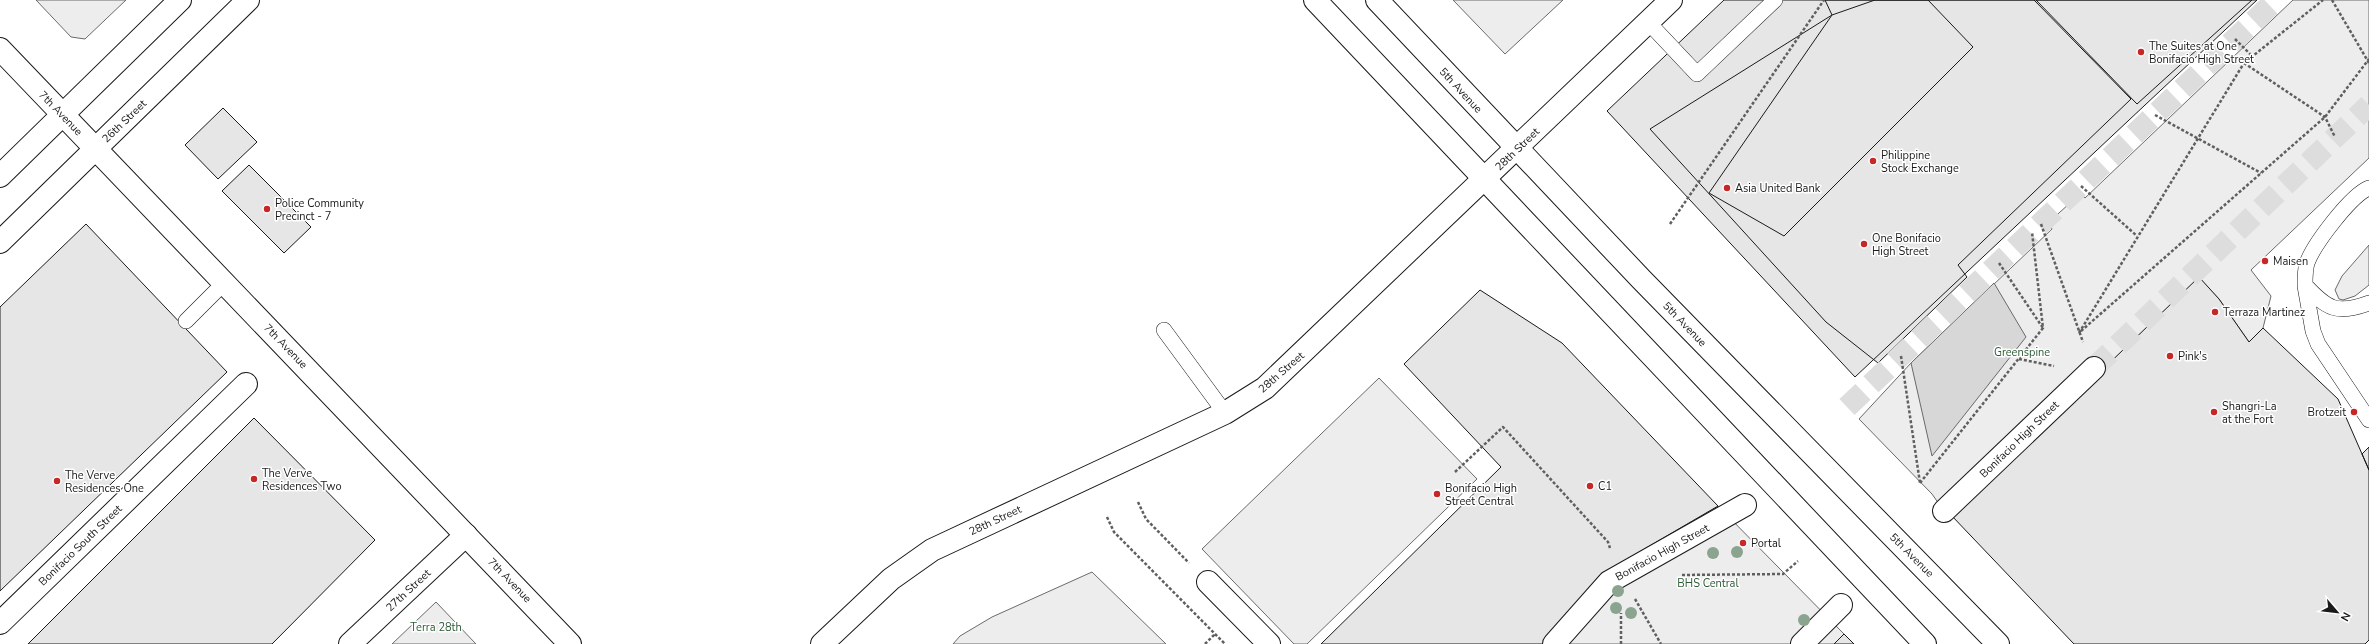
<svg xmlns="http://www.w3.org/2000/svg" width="2369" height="644" viewBox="0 0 2369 644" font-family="'Nunito Sans',sans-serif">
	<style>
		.built { fill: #ededed; stroke: #6a6a6a }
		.water { fill: #d7d7d7; stroke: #6a6a6a }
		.building { fill: #e6e6e6; stroke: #1a1a1a }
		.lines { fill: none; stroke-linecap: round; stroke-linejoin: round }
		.street-tunnel { stroke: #ddd; stroke-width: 22; stroke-dasharray: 22 11; stroke-linecap: butt }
		.lane-casing { stroke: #1a1a1a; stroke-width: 16 }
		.street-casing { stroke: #1a1a1a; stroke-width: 24 }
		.secondary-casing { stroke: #1a1a1a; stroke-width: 24 }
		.path { stroke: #5f5f5f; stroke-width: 2.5; stroke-dasharray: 3 2; stroke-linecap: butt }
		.lane { stroke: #fff; stroke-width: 15 }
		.street { stroke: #fff; stroke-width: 22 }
		.secondary { stroke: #fff; stroke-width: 22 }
		.tree { fill: #8aa48f }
		.poi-dot { fill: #c62828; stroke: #fff; stroke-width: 1.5 }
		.labels { text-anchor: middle; stroke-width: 3; stroke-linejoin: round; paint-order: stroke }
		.poi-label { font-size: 11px; fill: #1a1a1a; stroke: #fff; text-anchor: start }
		.street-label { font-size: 11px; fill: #1a1a1a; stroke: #fff }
		.park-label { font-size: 11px; fill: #2b5a34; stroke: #fff }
	</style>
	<rect width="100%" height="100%" fill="#fff"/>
	<!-- built -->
	<path class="built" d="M36,0H126L85,39L71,37Z
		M1453,0H1563L1505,54Z
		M2293,0H2369V158L2251,270L2271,296L2263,328L2249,342L2219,299L2199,278L1951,515L1944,511L1932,494L1859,419L1911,363L2052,229L2049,222L2080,194L2085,198Z
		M2369,245V285L2355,296L2343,300L2339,299L2335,290L2342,276Z
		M1379,378L1477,479L1307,644H1294L1202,549Z
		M1718,506L1844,634L1834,644H1543L1600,575Z
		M1092,572L1166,644H953L960,636L992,617Z
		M436,602L476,644H392Z"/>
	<!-- water -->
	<path class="water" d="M1994,283L2026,337L1932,456L1911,363Z"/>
	<!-- building -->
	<path class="building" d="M1724,0H2257L1855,377L1607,111Z
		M1825,0H2034L2131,99L1958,265L1967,277L1878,363L1826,322L1650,129L1832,15Z
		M1875,0H1928L1973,47L1784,236L1709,193L1832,15Z
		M2036,0H2252L2137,104Z
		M223,108L257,142L218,179L185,145Z
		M249,165L311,227L284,253L222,191Z
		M86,224L227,372L0,591V307Z
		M2199,277L2219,299L2249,342L2263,328L2338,399L2369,470V640L2365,644H2074L1951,515Z
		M1480,290L1562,343L1718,506L1600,575L1543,644H1321L1501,467L1404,364Z
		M254,418L375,540L272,644H28Z
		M2369,447V470L2362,454Z
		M1844,634L1854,644H1834Z"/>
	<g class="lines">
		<!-- street-tunnel -->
		<path class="street-tunnel" d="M2094,368L2369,105
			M1847,407L2276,0"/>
		<defs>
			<path id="lane" d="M1648,22L1697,74L1775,0
				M2369,188C2351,195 2314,244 2307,263C2305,270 2305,278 2305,285C2327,309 2337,315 2369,303
				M2305,286L2313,331L2318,344L2369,420
				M186,321L225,282
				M1164,330L1225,413"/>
			<path id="street" d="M1944,511L2094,368
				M1208,582L1269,644
				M0,623L246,384
				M350,644L466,535
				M822,644L891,579L932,550L1225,413L1265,388L1671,0
				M1554,644L1609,582L1745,505
				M1802,644L1841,605"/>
			<path id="secondary" d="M1315,0L1925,644
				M1377,0L1641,279L1998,644
				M0,49L570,644
				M0,176L180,0
				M0,242L248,0"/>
		</defs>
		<!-- lane casing -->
		<use href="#lane" class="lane-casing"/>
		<!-- street casing -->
		<use href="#street" class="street-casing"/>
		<!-- secondary casing -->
		<use href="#secondary" class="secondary-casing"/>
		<!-- path -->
		<path class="path" d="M2332,0L2369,63
			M2235,39L2253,57
			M2244,63L2325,117L2335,137
			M2155,115L2261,173
			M2081,186L2137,236
			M1670,224L1824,0
			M2041,224L2083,342
			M1999,263L2043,328
			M2081,331L2325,117L2369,59
			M2079,333L2244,63L2323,0
			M1901,356L1920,483
			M2019,359L2054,366
			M1455,472L1503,427L1608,542L1610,548
			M1920,483L2043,328L2032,232
			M1138,502L1146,519L1189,563
			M1107,517L1114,532L1225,644
			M1682,575L1783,574L1798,561
			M1635,599L1661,644
			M1205,644L1215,634
			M1621,644V613"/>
		<!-- lane -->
		<use href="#lane" class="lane"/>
		<!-- street -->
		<use href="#street" class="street"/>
		<!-- secondary -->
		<use href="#secondary" class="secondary"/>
	</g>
	<!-- trees -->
	<g class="tree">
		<circle cx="1737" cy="552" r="6"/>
		<circle cx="1713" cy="553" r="6"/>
		<circle cx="1618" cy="591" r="6"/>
		<circle cx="1616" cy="608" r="6"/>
		<circle cx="1631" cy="613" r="6"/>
		<circle cx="1804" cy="620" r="6"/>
	</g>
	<!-- markers -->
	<g class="poi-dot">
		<circle cx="2141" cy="52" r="4"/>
		<circle cx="1873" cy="161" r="4"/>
		<circle cx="1727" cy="188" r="4"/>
		<circle cx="267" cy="209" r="4"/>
		<circle cx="1864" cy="244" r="4"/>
		<circle cx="2265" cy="261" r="4"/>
		<circle cx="2215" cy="312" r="4"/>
		<circle cx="2170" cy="356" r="4"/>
		<circle cx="2214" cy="412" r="4"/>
		<circle cx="2354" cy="412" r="4"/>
		<circle cx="254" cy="479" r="4"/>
		<circle cx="57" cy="481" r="4"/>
		<circle cx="1590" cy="486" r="4"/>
		<circle cx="1437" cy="494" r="4"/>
		<circle cx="1743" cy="543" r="4"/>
	</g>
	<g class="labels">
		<!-- poi labels -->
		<g class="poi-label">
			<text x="2149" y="50">The Suites at One<tspan x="2149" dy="13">Bonifacio High Street</tspan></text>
			<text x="1881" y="159">Philippine<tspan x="1881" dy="13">Stock Exchange</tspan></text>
			<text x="1735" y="192">Asia United Bank</text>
			<text x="275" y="207">Police Community<tspan x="275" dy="13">Precinct - 7</tspan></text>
			<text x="1872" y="242">One Bonifacio<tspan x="1872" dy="13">High Street</tspan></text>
			<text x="2273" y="265">Maisen</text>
			<text x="2223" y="316">Terraza Martinez</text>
			<text x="2178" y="360">Pink's</text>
			<text x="2222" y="410">Shangri-La<tspan x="2222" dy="13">at the Fort</tspan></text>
			<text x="2346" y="416" text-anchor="end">Brotzeit</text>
			<text x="262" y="477">The Verve<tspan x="262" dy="13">Residences Two</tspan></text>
			<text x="65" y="479">The Verve<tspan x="65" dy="13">Residences One</tspan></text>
			<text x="1598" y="490">C1</text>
			<text x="1445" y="492">Bonifacio High<tspan x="1445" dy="13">Street Central</tspan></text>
			<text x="1751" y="547">Portal</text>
		</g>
		<!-- street labels -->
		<g class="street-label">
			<text transform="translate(1461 90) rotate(47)" y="4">5th Avenue</text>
			<text transform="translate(61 113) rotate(46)" y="4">7th Avenue</text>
			<text transform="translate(124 121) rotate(-44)" y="4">26th Street</text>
			<text transform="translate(1517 149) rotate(-44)" y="4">28th Street</text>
			<text transform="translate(1685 324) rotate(46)" y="4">5th Avenue</text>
			<text transform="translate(286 346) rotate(46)" y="4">7th Avenue</text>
			<text transform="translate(1281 372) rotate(-41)" y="4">28th Street</text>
			<text transform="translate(2019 439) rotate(-44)" y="4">Bonifacio High Street</text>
			<text transform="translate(995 520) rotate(-25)" y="4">28th Street</text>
			<text transform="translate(80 545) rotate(-44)" y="4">Bonifacio South Street</text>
			<text transform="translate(1662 552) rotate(-29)" y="4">Bonifacio High Street</text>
			<text transform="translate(1912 555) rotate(45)" y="4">5th Avenue</text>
			<text transform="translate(510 580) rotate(46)" y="4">7th Avenue</text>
			<text transform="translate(408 590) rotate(-43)" y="4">27th Street</text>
		</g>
		<!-- park labels -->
		<g class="park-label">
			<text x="2022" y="356">Greenspine</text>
			<text x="1708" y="587">BHS Central</text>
			<text x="436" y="631">Terra 28th</text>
		</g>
	</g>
	<!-- north arrow -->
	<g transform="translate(2337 612) rotate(118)" stroke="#ffffff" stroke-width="3" paint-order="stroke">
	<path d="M0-3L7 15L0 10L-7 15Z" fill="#1a1a1a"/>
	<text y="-6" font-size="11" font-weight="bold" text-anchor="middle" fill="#1a1a1a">N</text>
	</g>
</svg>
